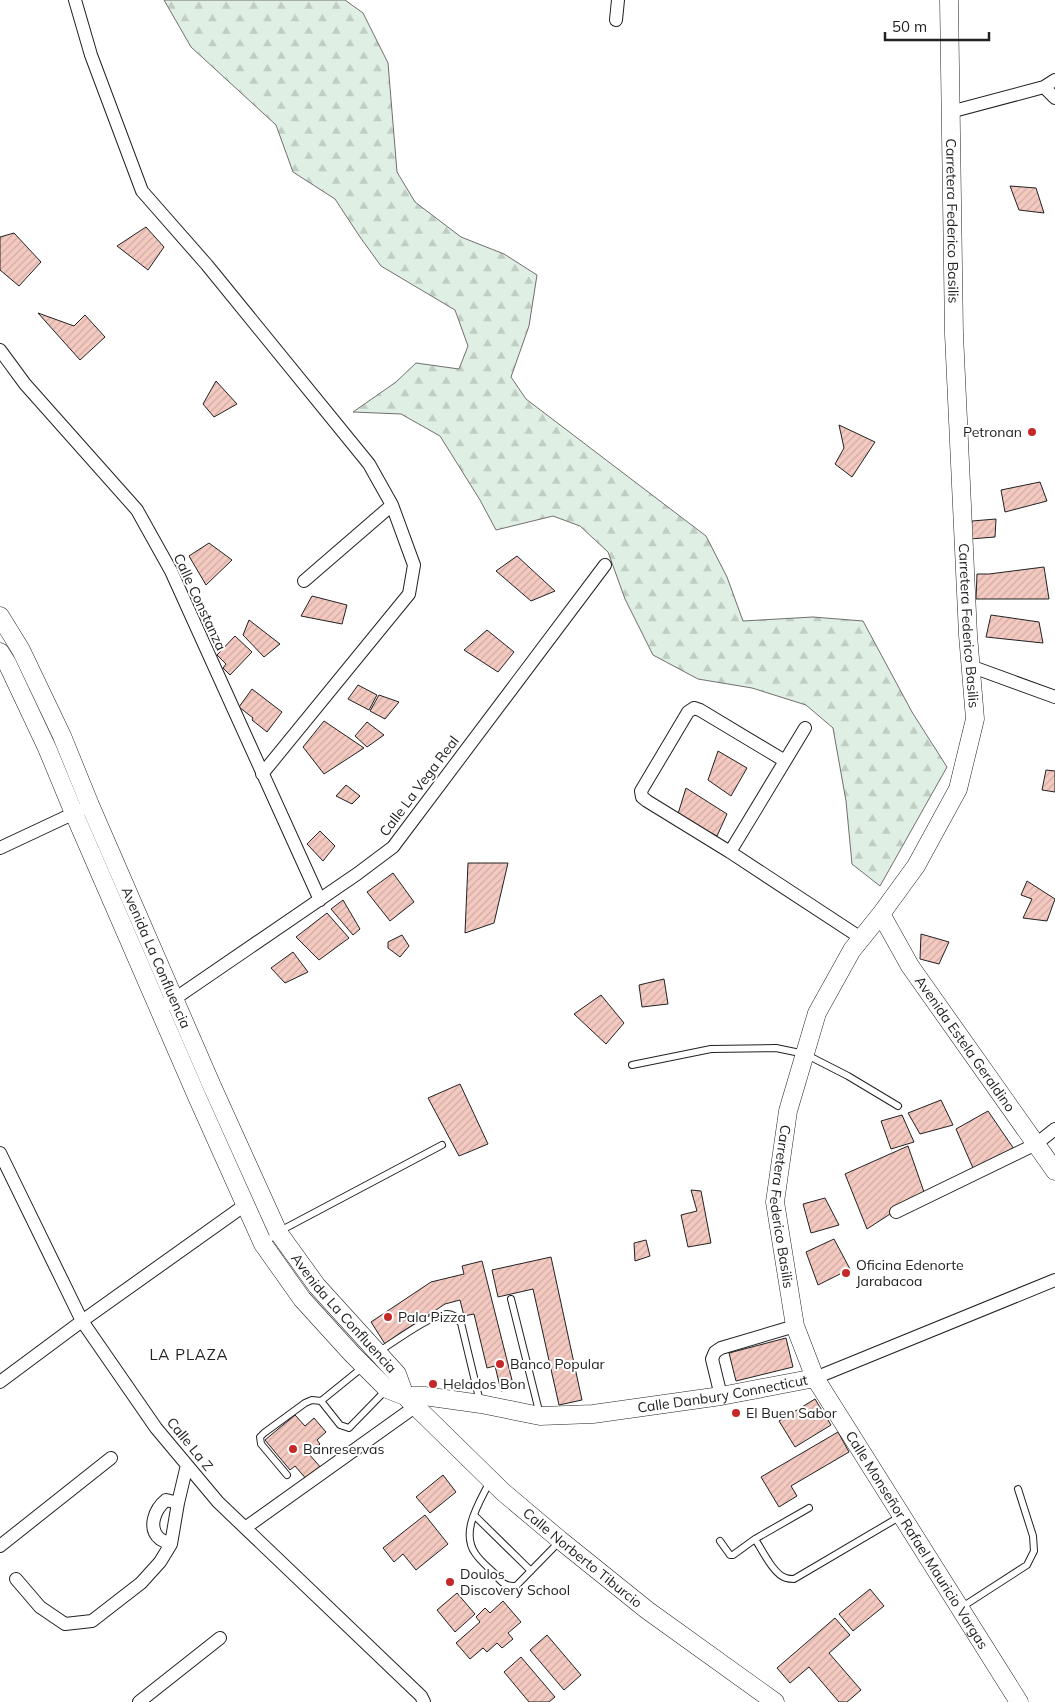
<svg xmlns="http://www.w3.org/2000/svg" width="1055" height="1702" viewBox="0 0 1055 1702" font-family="Mulish,sans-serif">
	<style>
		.forest { fill: url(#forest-firs); stroke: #6f6f6f }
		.building { fill: url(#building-hatch); stroke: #222 }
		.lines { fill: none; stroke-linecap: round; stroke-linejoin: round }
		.lane-casing { stroke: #222; stroke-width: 8 }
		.street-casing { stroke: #222; stroke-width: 14 }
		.secondary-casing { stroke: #222; stroke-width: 19 }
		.lane { stroke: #fff; stroke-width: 6 }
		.street { stroke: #fff; stroke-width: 12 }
		.secondary { stroke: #fff; stroke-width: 18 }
		.poi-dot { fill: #c62828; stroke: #fff; stroke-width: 2 }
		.labels { text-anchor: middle; stroke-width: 4; stroke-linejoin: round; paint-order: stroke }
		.street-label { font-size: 14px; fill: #222; stroke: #fff }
		.poi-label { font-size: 14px; fill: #222; stroke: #fff; text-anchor: start }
		.neighbourhood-label { font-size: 15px; letter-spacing: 1px; fill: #222; stroke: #fff }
	</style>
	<defs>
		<pattern id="forest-firs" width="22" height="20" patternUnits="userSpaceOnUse" patternTransform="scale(1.25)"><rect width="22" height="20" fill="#e0efe3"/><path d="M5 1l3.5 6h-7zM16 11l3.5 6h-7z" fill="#c0cdc2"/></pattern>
		<pattern id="building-hatch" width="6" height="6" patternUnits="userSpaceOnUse" patternTransform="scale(1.25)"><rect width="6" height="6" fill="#f3c9c0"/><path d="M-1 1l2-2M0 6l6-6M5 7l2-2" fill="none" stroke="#d0aca5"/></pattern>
	</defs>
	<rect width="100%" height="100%" fill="#fff"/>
	<!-- forest -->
	<path class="forest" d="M164,0H345L363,13L388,63L397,172L415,202L461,237L504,254L537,275L529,326L511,377L526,399L706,536L727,577L743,621L813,617L863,621L912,712L947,767L880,886L852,864L846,801L833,728L806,705L752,688L698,679L653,655L625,599L608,552L580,526L553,516L496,530L480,500L440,436L401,414L353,412L396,382L416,363L459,369L468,346L455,310L381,266L360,237L335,199L293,172L276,125L191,47Z"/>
	<!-- building -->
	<path class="building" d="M1010,186L1036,188L1044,213L1019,210Z
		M146,227L164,247L148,270L117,246Z
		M14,233L41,262L19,286L0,270V237Z
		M38,313L74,326L85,315L105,337L80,360Z
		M216,381L237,404L214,417L203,404Z
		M839,425L875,442L852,477L835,464L844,448Z
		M1040,482L1047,501L1005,512L1001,490Z
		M996,519L995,537L970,539L972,521Z
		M209,543L232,560L206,585L189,556Z
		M517,556L555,591L531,601L496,571Z
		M1044,567L1049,599H976L977,574H989Z
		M312,596L347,605L342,624L301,616Z
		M991,615L1039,622L1043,643L986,637Z
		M249,620L280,644L264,657L243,635Z
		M487,630L514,652L498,672L464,650Z
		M235,636L252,652L230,675L223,668L226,664L217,655Z
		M358,685L377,695L369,710L348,699Z
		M252,689L282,712L267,732L252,720L253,718L239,707Z
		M379,695L399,702L385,719L370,711Z
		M324,721L364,748L324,774L303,747Z
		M367,722L384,735L367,747L355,736Z
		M718,751L747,768L731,796L708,780Z
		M1046,770L1055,771V792L1042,790Z
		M346,785L360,796L352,804L336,796Z
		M686,788L727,814L717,836L677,817Z
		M320,831L335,846L323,861L307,844Z
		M468,863H508L494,923L465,933Z
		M393,873L414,902L390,921L367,892Z
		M1027,881L1055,899L1047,921L1023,918L1032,899L1021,895Z
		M343,900L360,929L353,935L331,909Z
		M327,913L349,938L319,960L296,937Z
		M921,934L949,942L939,964L920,959Z
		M402,935L409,946L400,957L388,948V942Z
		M293,952L308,972L285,983L271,968Z
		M664,979L668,1004L642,1007L639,985Z
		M601,995L624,1023L606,1044L574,1014Z
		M460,1084L488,1144L459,1156L428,1098Z
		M941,1100L953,1125L920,1134L908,1113Z
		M988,1111L1014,1149L973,1168L956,1129Z
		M902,1115L914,1142L891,1149L881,1121Z
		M908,1146L924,1192L867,1229L845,1174Z
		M691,1190L701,1191L711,1243L688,1247L681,1215L697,1211Z
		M825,1198L839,1225L811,1233L803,1204Z
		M834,1239L850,1269L818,1285L806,1252Z
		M646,1240L650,1256L635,1261L634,1243Z
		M551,1257L582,1400L559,1405L533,1289L498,1297L492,1270Z
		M482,1261L514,1388L501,1391L495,1366L487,1368L474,1314L464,1316L460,1300L445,1304L385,1344L371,1322L431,1282L464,1274L462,1266Z
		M786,1338L793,1367L736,1381L729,1353Z
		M815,1399L831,1425L795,1447L779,1421Z
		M295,1415L305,1426L314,1418L326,1432L317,1440L320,1444L309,1454L322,1469L308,1481L295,1466L290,1470L265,1440Z
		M838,1432L849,1452L791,1486L797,1496L779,1507L761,1477Z
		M443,1475L456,1492L430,1513L416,1497Z
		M425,1515L448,1544L416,1570L403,1554L394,1562L383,1548Z
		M870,1589L884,1606L853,1631L839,1614Z
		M457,1593L475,1614L455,1632L437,1610Z
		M503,1601L521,1622L508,1633L513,1639L502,1648L497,1643L487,1652L483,1648L470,1659L456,1643L480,1622L476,1617L485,1608L490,1613Z
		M835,1618L850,1635L829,1653L861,1690L847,1702H839L809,1667L790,1683L777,1668Z
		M547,1635L581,1675L564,1690L530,1650Z
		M521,1657L555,1697L549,1702H529L504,1672Z"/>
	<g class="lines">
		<defs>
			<path id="lane" d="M632,1065L711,1049L776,1048L805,1054L848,1076L898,1106
				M264,1244L278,1232L442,1145
				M511,1299L540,1415
				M378,1352C393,1343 432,1313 448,1314C454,1314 457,1319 461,1323L480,1402
				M363,1367L321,1401L340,1425L349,1428L386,1390
				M287,1475L261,1444L260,1437L264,1433L305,1403L312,1400L321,1401
				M490,1481C480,1502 460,1531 475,1553C480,1561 488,1567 494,1573C500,1581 505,1587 516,1586L560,1541
				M809,1508L755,1539C762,1550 774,1575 786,1578C789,1579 792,1579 794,1579L901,1516
				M474,1515L531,1571
				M720,1541L730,1555H733L755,1539
				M962,1607L1027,1565L1034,1551L1033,1536L1018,1489"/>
			<path id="street" d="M75,0L91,55L142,191L207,265L369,464L392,505L414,565L409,594L262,774
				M616,20L618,0
				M1044,87L1055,98
				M950,112L1044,87L1055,80
				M0,350L25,384L137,510L171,571L320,900
				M304,581L392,505
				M970,666L1055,697
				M785,761L700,710L694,708L688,712L641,791L642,797L647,801L730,852L861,938
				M0,848L81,810
				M730,852L805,728
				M167,1004L357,874L393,847L605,565
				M0,1153L82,1321L156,1428L218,1502L421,1696L424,1702
				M896,1212L1036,1144L1055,1129
				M815,1378L1055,1280
				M0,1382L82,1321L245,1205
				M721,1396L712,1359L715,1352L721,1348L795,1326
				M245,1528L416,1406
				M171,1544C168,1543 163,1541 160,1539C147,1528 155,1509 166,1500L178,1503
				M0,1546L111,1458
				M16,1579L40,1607L65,1624L92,1621L141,1583L160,1562L171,1544L178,1503L187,1465
				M139,1702L220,1638"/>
			<g id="secondary">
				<path id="s1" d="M949,0L954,334L968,635L975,719L958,789L916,866L881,914L852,950L817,1013L788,1111L775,1202L795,1326L815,1378L1019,1702"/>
				<path id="s2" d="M0,616L21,650L62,736L90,805L212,1086L278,1232L317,1286L397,1374L405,1396"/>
				<path id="s3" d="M0,652L7,663L47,748L76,818L198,1099L263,1244L302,1299L352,1354L387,1389L405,1396L503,1492L560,1540L647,1610L775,1702"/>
				<path id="s4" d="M881,914L910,966L1055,1171"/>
				<path id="s5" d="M405,1396H424L481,1404L540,1416L593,1414L721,1396L815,1378"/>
			</g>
		</defs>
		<!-- lane casing -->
		<use href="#lane" class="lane-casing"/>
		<!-- street casing -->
		<use href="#street" class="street-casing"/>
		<!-- secondary casing -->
		<use href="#secondary" class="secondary-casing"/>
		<!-- lane -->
		<use href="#lane" class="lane"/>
		<!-- street -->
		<use href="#street" class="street"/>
		<!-- secondary -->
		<use href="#secondary" class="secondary"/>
	</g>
	<!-- markers -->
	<g class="poi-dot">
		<circle cx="1032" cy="432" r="5"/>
		<circle cx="846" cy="1273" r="5"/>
		<circle cx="388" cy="1317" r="5"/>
		<circle cx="500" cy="1364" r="5"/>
		<circle cx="433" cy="1384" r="5"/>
		<circle cx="736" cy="1413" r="5"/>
		<circle cx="293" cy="1449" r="5"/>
		<circle cx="450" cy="1582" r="5"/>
	</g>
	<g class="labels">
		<!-- street labels -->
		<g class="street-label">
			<text dy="5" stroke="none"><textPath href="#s1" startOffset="221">Carretera Federico Basilis</textPath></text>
			<text transform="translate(200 602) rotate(65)" y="5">Calle Constanza</text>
			<text dy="5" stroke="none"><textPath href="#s1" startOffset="626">Carretera Federico Basilis</textPath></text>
			<text transform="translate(419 786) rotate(-53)" y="5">Calle La Vega Real</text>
			<text dy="5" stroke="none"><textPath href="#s2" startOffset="376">Avenida La Confluencia</textPath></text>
			<text dy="5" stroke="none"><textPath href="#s4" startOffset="155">Avenida Estela Geraldino</textPath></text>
			<text dy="5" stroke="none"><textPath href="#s1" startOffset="1256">Carretera Federico Basilis</textPath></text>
			<text dy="5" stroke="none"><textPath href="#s2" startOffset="781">Avenida La Confluencia</textPath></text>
			<text dy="5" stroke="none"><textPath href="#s5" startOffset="321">Calle Danbury Connecticut</textPath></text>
			<text transform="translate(190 1444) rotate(51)" y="5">Calle La Z</text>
			<text dy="5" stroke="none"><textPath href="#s1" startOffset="1624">Calle Monseñor Rafael Mauricio Vargas</textPath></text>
			<text dy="5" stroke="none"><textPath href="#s3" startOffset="1099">Calle Norberto Tiburcio</textPath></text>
		</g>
		<!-- poi labels -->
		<g class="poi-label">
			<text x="1022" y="437" text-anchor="end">Petronan</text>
			<text x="856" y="1270">Oficina Edenorte<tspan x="856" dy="16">Jarabacoa</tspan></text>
			<text x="398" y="1322">Pala Pizza</text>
			<text x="510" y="1369">Banco Popular</text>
			<text x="443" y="1389">Helados Bon</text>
			<text x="746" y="1418">El Buen Sabor</text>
			<text x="303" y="1454">Banreservas</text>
			<text x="460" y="1579">Doulos<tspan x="460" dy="16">Discovery School</tspan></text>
		</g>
		<!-- neighbourhood labels -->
		<g class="neighbourhood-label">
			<text x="189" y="1360">LA PLAZA</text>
		</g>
	</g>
	<!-- scale -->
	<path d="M885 32v8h104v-8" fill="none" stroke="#222222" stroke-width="2.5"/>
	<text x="892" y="32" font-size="15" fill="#222222" stroke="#ffffff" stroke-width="4" paint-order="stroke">50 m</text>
</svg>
